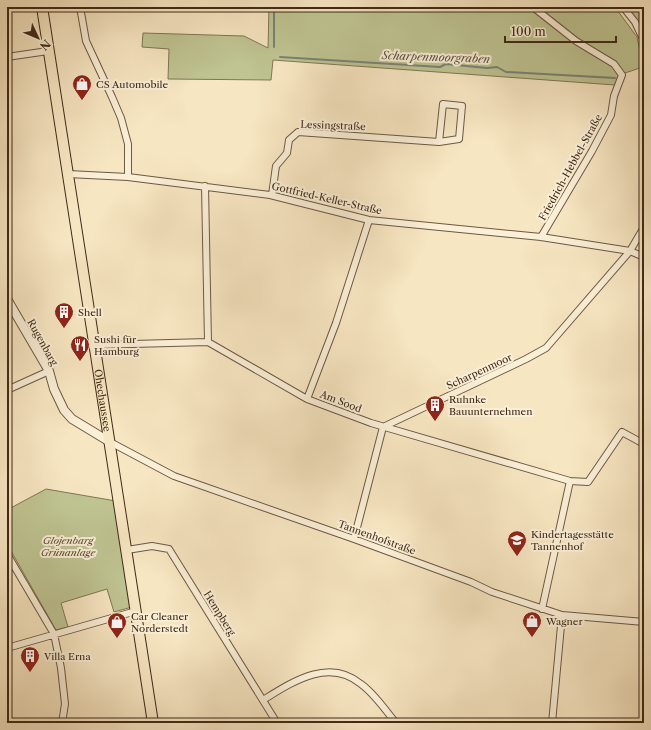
<svg xmlns="http://www.w3.org/2000/svg" width="651" height="730" viewBox="0 0 651 730" font-family="'Libre Caslon Text',serif">
	<style>
		.green { fill: #bfc492; stroke: #7f7654 }
		.lines { fill: none; stroke-linecap: round; stroke-linejoin: round }
		.stream { stroke: #788278; stroke-width: 2 }
		.minor-casing { stroke: #6d5842; stroke-width: 8 }
		.tertiary-casing { stroke: #6d5842; stroke-width: 10 }
		.primary-casing { stroke: #3f2917; stroke-width: 12 }
		.minor { stroke: #faefd7; stroke-width: 6 }
		.tertiary { stroke: #faefd7; stroke-width: 8 }
		.primary { stroke: #f7e6c2; stroke-width: 10 }
		.labels { text-anchor: middle; stroke-width: 4; stroke-linejoin: round; paint-order: stroke }
		.poi-label { font-size: 10px; fill: #3f2917; stroke: #faefd7; text-anchor: start }
		.street-label { font-size: 10px; fill: #3f2917; stroke: #faefd7 }
		.park-label { font-size: 10px; font-style: italic; fill: #5f5036; stroke: #faefd7 }
		.water-label { font-size: 11px; font-style: italic; fill: #574e40; stroke: #faefd7 }
	</style>
	<rect width="100%" height="100%" fill="#f7e6c2"/>
	<filter id="stains"><feTurbulence type="fractalNoise" baseFrequency=".005" numOctaves="4"/><feColorMatrix values="0 0 0 0 .2 0 0 0 0 .09 0 0 0 0 .02 0 0 0 .5 -.17"/></filter>
	<radialGradient id="worn" r=".72"><stop offset=".6" stop-color="#630" stop-opacity="0"/><stop offset="1" stop-color="#630" stop-opacity=".3"/></radialGradient>
	<!-- green -->
	<path class="green" d="M269,7H615L637,37L643,67L619,75L615,85L273,60L271,80L168,79L169,49L142,47L143,33L244,36L268,48Z
		M626,7H644V33Z
		M46,489L116,501L132,607L114,612L107,589L61,603L68,627L56,630L7,544V510Z"/>
	<g class="lines">
		<!-- stream -->
		<path class="stream" d="M274,47V7
			M280,57L440,67L446,64L487,68L497,67L506,72L615,78"/>
		<defs>
			<path id="minor" d="M80,7L86,41L112,97L121,118L128,144V177
				M533,7L576,41L614,64L622,75L614,96L611,115L592,151L541,237
				M623,7L635,22L644,41
				M7,57L48,51
				M68,174L128,177L270,195L369,220L541,237L630,251L644,257
				M205,186L208,342
				M272,195L276,166L287,153L289,140L298,132L439,142L459,139L462,106L443,104L439,142
				M94,345L208,342L307,399L371,423L570,481L588,482L622,432L644,444
				M7,390L49,371
				M307,399L336,323L369,220
				M110,442L174,476L354,539L471,582L492,592L562,615L644,622
				M354,539L383,427L526,359L546,348L630,251L644,227
				M127,550L152,546L169,549L277,723
				M7,554L54,634L61,668L65,704L62,723
				M542,609L570,481
				M7,648L136,611
				M263,700C292,682 329,657 361,684C375,694 385,710 396,723
				M552,723L562,615"/>
			<path id="tertiary" d="M7,299L49,371L54,389L64,410L72,419L110,442"/>
			<g id="primary">
				<path id="s1" d="M42,7L153,723"/>
			</g>
		</defs>
		<!-- minor casing -->
		<use href="#minor" class="minor-casing"/>
		<!-- tertiary casing -->
		<use href="#tertiary" class="tertiary-casing"/>
		<!-- primary casing -->
		<use href="#primary" class="primary-casing"/>
		<!-- minor -->
		<use href="#minor" class="minor"/>
		<!-- tertiary -->
		<use href="#tertiary" class="tertiary"/>
		<!-- primary -->
		<use href="#primary" class="primary"/>
	</g>
	<!-- icons -->
	<defs>
		<symbol id="shop-pin" viewBox="-11 -11 22 30"><path d="M0 17L-7.5 6A9.5 9.5 0 1 1 7.5 6Z" fill="#8f2418" stroke="#faefd7"/><path d="M-5-2.5h2.3a2.7 3.5 0 0 1 5.4 0H5L5.5 6h-11ZM-1.5-2.5h3a1.5 2.3 0 0 0-3 0Z" fill="#fff"/></symbol>
		<symbol id="building-pin" viewBox="-11 -11 22 30"><path d="M0 17L-7.5 6A9.5 9.5 0 1 1 7.5 6Z" fill="#8f2418" stroke="#faefd7"/><path d="M-4-6H4V6H1V3H-1V6H-4ZM-2.5-4.3h1.7v1.8h-1.7ZM.8-4.3h1.7v1.8H.8ZM-2.5-1h1.7V.8h-1.7ZM.8-1h1.7V.8H.8Z" fill="#fff"/></symbol>
		<symbol id="restaurant-pin" viewBox="-11 -11 22 30"><path d="M0 17L-7.5 6A9.5 9.5 0 1 1 7.5 6Z" fill="#8f2418" stroke="#faefd7"/><path d="M-5-6h1v4h1v-4h1v4h1v-4h1v5L-1.5 .5V6h-2V.5L-5-1ZM5-6V6H3V1.5H1.5Q1.5-4 5-6Z" fill="#fff"/></symbol>
		<symbol id="school-pin" viewBox="-11 -11 22 30"><path d="M0 17L-7.5 6A9.5 9.5 0 1 1 7.5 6Z" fill="#8f2418" stroke="#faefd7"/><path d="M0-5L7-2L0 1L-7-2ZM-4 1L0 2.5L4 1V4Q0 6-4 4Z" fill="#fff"/></symbol>
	</defs>
	<g fill-rule="evenodd">
		<use href="#shop-pin" x="71" y="73" width="22" height="30"/>
		<use href="#building-pin" x="53" y="301" width="22" height="30"/>
		<use href="#restaurant-pin" x="69" y="334" width="22" height="30"/>
		<use href="#building-pin" x="424" y="394" width="22" height="30"/>
		<use href="#school-pin" x="506" y="529" width="22" height="30"/>
		<use href="#shop-pin" x="521" y="610" width="22" height="30"/>
		<use href="#shop-pin" x="106" y="611" width="22" height="30"/>
		<use href="#building-pin" x="19" y="645" width="22" height="30"/>
	</g>
	<g class="labels">
		<!-- poi labels -->
		<g class="poi-label">
			<text x="96" y="88">CS Automobile</text>
			<text x="78" y="316">Shell</text>
			<text x="94" y="343">Sushi für<tspan x="94" dy="12">Hamburg</tspan></text>
			<text x="449" y="403">Ruhnke<tspan x="449" dy="12">Bauunternehmen</tspan></text>
			<text x="531" y="538">Kindertagesstätte<tspan x="531" dy="12">Tannenhof</tspan></text>
			<text x="131" y="620">Car Cleaner<tspan x="131" dy="12">Norderstedt</tspan></text>
			<text x="546" y="625">Wagner</text>
			<text x="44" y="660">Villa Erna</text>
		</g>
		<!-- street labels -->
		<g class="street-label">
			<text transform="translate(333 125) rotate(2)" y="4">Lessingstraße</text>
			<text transform="translate(570 167) rotate(-61)" y="4">Friedrich-Hebbel-Straße</text>
			<text transform="translate(327 198) rotate(13)" y="4">Gottfried-Keller-Straße</text>
			<text transform="translate(43 342) rotate(61)" y="4">Rugenbarg</text>
			<text transform="translate(479 371) rotate(-25)" y="4">Scharpenmoor</text>
			<text dy="4" stroke="none"><textPath href="#s1" startOffset="398">Ohechaussee</textPath></text>
			<text transform="translate(341 401) rotate(21)" y="4">Am Sood</text>
			<text transform="translate(377 537) rotate(20)" y="4">Tannenhofstraße</text>
			<text transform="translate(220 613) rotate(58)" y="4">Hempberg</text>
		</g>
		<!-- park labels -->
		<g class="park-label">
			<text x="68" y="544">Glojenbarg<tspan x="68" dy="12">Grünanlage</tspan></text>
		</g>
		<!-- water labels -->
		<g class="water-label">
			<text transform="translate(436 57) rotate(2)" y="4">Scharpenmoorgraben</text>
		</g>
	</g>
	<!-- margin -->
	<rect width="651" height="730" fill="none" stroke="#f7e6c2" stroke-width="24"/>
	<rect x="8" y="8" width="635" height="714" fill="none" stroke="#3f2917" stroke-width="2"/>
	<rect x="12" y="12" width="627" height="706" fill="none" stroke="#3f2917"/>
	<!-- north arrow -->
	<g transform="translate(38 38) rotate(134)" stroke="#faefd7" stroke-width="3" paint-order="stroke">
	<path d="M0-3L7 15L0 10L-7 15Z" fill="#3f2917"/>
	<text y="-6" font-size="11" font-weight="bold" text-anchor="middle" fill="#3f2917">N</text>
	</g>
	<!-- scale -->
	<path d="M505 36v6h111v-6" fill="none" stroke="#3f2917" stroke-width="2"/>
	<text x="511" y="36" font-size="12" fill="#3f2917" stroke="#faefd7" stroke-width="3" paint-order="stroke">100 m</text>
	<rect width="100%" height="100%" filter="url(#stains)"/>
	<rect width="100%" height="100%" fill="url(#worn)"/>
</svg>
